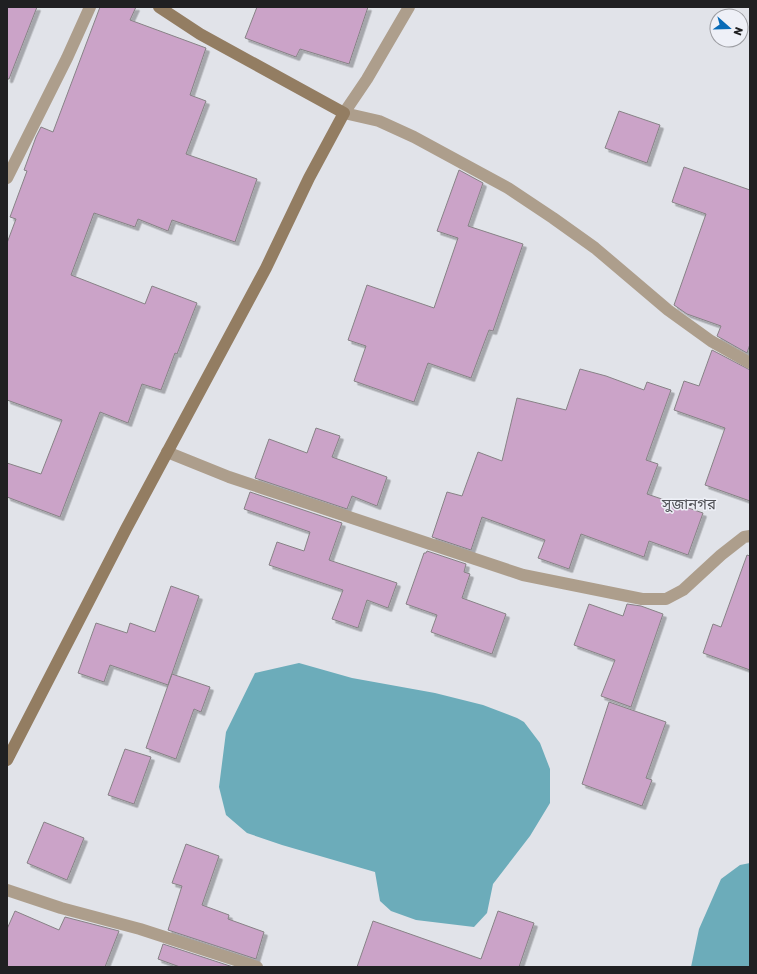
<svg xmlns="http://www.w3.org/2000/svg" width="757" height="974" viewBox="0 0 757 974" font-family="Rubik,'Noto Sans Bengali',sans-serif">
	<style>
		.water { fill: #6cacba }
		.building { fill: #cba3c8; stroke: #878286; filter: url(#shadow) }
		.lines { fill: none; stroke-linecap: round; stroke-linejoin: round }
		.minor { stroke: #ad9e8c; stroke-width: 12 }
		.tertiary { stroke: #ad9e8c; stroke-width: 12 }
		.secondary { stroke: #937d62; stroke-width: 12 }
		.labels { text-anchor: middle; stroke-width: 3; stroke-linejoin: round; paint-order: stroke }
		.quarter-label { font-size: 15px; fill: #515257; stroke: #eef0f7 }
	</style>
	<defs>
		<filter id="shadow"><feDropShadow dx="3.5" dy="3.5" stdDeviation="0" flood-color="#0004"/></filter>
	</defs>
	<rect width="100%" height="100%" fill="#e1e3e9"/>
	<!-- water -->
	<path class="water" d="M299,663L352,678L435,693L483,705L517,718L524,722L540,743L550,769V803L530,836L493,884L487,913L474,927L416,920L391,911L380,901L375,872L282,845L247,833L226,815L219,787L226,732L255,673Z
		M750,863V967H691L699,929L721,879L740,865Z"/>
	<!-- building -->
	<path class="building" d="M7,7H37L9,79H7Z
		M100,7H136L130,20L206,48L190,95L206,101L186,154L257,179L235,242L172,220L168,231L138,219L135,227L94,213L71,275L145,304L152,286L197,303L177,354L175,353L161,390L142,384L128,423L100,412L60,517L7,497V463L41,474L62,420L7,400V243L16,219L10,217L27,171L24,170L36,137L41,127L53,132Z
		M257,7H368L349,64L300,49L296,57L245,38Z
		M619,111L660,125L647,163L605,148Z
		M684,167L750,190V344L747,353L717,336L721,326L687,314L674,305L706,214L672,202Z
		M459,170L483,183L468,226L523,244L493,331L489,330L471,378L428,363L414,402L354,381L366,346L348,340L367,285L434,308L458,238L437,231Z
		M712,350L750,370V501L705,485L725,428L674,410L684,381L699,386Z
		M580,369L606,376L644,390L647,382L671,390L646,460L658,464L647,494L703,513L688,555L649,541L644,557L581,534L569,569L538,558L545,540L482,517L471,550L432,537L447,492L462,496L478,452L502,461L517,398L566,410Z
		M316,428L340,436L332,457L387,477L377,506L352,496L347,509L255,478L269,439L307,453Z
		M250,492L342,523L329,560L397,583L388,608L367,600L358,628L332,619L343,590L269,565L277,542L304,551L310,532L244,509Z
		M427,551L466,564L464,572L470,574L462,598L506,614L492,654L431,632L437,615L406,604L424,553H426Z
		M747,555L750,556V670L703,653L713,624L721,627Z
		M171,586L199,596L168,685L110,665L104,682L78,673L96,623L127,633L130,623L155,632Z
		M589,604L623,616L627,604L641,606L663,614L631,707L601,696L615,660L574,645Z
		M172,674L210,687L201,712L194,709L176,759L146,748Z
		M609,702L666,722L646,778L652,780L642,806L582,784Z
		M125,749L151,757L134,804L108,795Z
		M44,822L84,838L67,880L27,863Z
		M186,844L219,856L202,905L229,915L228,919L264,932L256,959L168,930L182,886L172,883Z
		M15,911L59,930L65,917L119,931L105,967H7V929Z
		M498,911L534,923L519,967H357L373,921L481,959Z
		M163,944L233,967H180L158,959Z"/>
	<g class="lines">
		<!-- minor -->
		<path class="minor" d="M344,113L379,121L414,137L508,188L553,218L595,248L668,310L711,341L750,363
			M7,178L67,58L90,7
			M167,452L229,477L523,575L642,599H666L683,590L721,555L744,537L750,536
			M7,890L61,908L140,929L257,967"/>
		<!-- tertiary -->
		<path class="tertiary" d="M344,113L367,79L409,7"/>
		<!-- secondary -->
		<path class="secondary" d="M7,760L126,529L266,268L309,178L344,113L200,34L159,7"/>
	</g>
	<g class="labels">
		<!-- quarter labels -->
		<g class="quarter-label">
			<text x="689" y="509">সুজানগর</text>
		</g>
	</g>
	<!-- border -->
	<rect width="757" height="974" fill="none" stroke="#202022" stroke-width="16"/>
	<!-- north arrow -->
	<g transform="translate(729 28) rotate(110)"><circle r="19" fill="#eef0f7" stroke="#9c9da2"/>
	<path d="M0-3L7 15L0 10L-7 15Z" fill="#086bb7"/>
	<text y="-6" font-size="11" font-weight="bold" text-anchor="middle" fill="#202022">N</text>
	</g>
</svg>
